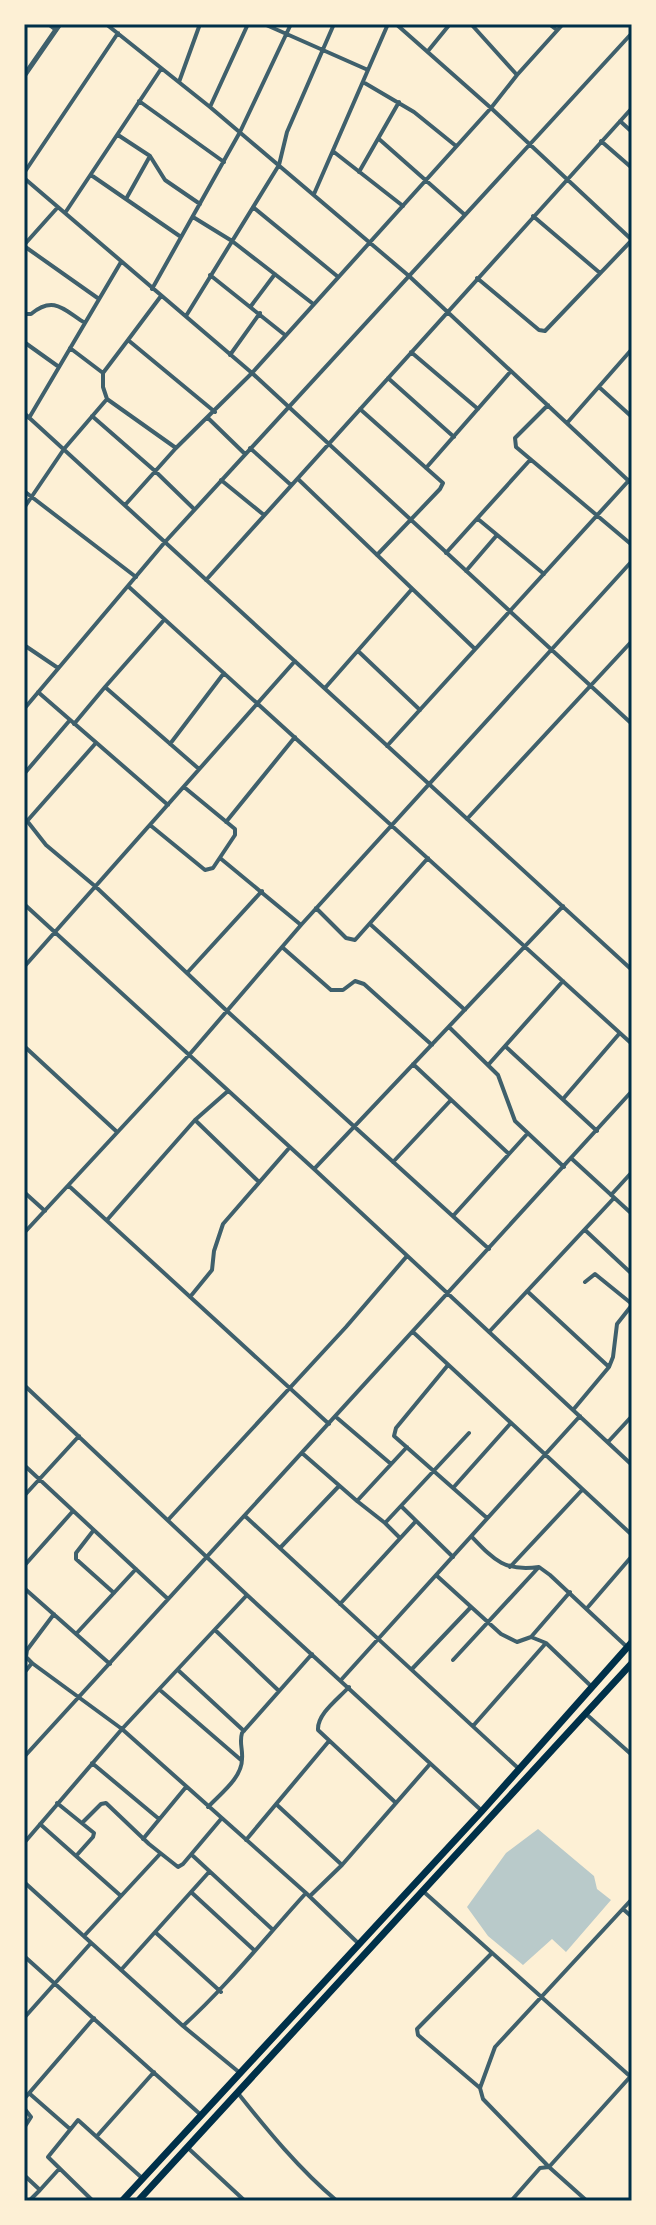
<svg xmlns="http://www.w3.org/2000/svg" width="656" height="2225" viewBox="0 0 656 2225" font-family="Helvetica,sans-serif">
	<style>
		.green { fill: #b9caca }
		.lines { fill: none; stroke-linecap: round; stroke-linejoin: round }
		.minor { stroke: #3f606c; stroke-width: 4 }
		.tertiary { stroke: #3f606c; stroke-width: 5 }
		.trunk { stroke: #003049; stroke-width: 7 }
		.neatline { fill: none; stroke: #003049; stroke-width: 3 }
	</style>
	<rect width="100%" height="100%" fill="#fdf0d5"/>
	<!-- green -->
	<path class="green" d="M538,1829L594,1876L597,1889L611,1900L566,1952L552,1939L523,1965L488,1936L467,1907L506,1853Z"/>
	<g class="lines">
		<!-- minor -->
		<path class="minor" d="M48,24L56,30
			M106,24L210,107L409,276L632,484
			M264,24L368,70
			M396,24L491,108L632,240L545,331L539,330L477,278
			M471,24L517,75
			M549,24L557,30
			M428,51L450,24
			M179,82L200,24
			M363,82L414,112L456,146
			M139,101L224,162
			M210,107L248,24
			M620,121L632,132
			M118,135L150,156L165,180L200,204
			M379,139L465,215
			M601,141L632,168
			M334,152L403,206
			M359,172L399,102
			M24,173L118,33
			M91,175L181,237
			M24,178L252,373L632,724
			M314,194L388,24
			M126,199L150,156
			M253,207L337,276
			M65,213L161,69
			M533,216L600,273
			M193,217L232,241L312,303
			M24,245L58,207
			M24,246L99,299
			M210,275L285,335
			M152,289L240,132L291,24
			M251,306L275,274
			M24,314H31C54,295 64,310 85,323
			M186,316L279,165L287,132L334,24
			M128,340L161,296
			M24,342L59,367
			M70,348L103,373V387L107,399L176,448
			M411,352L478,409
			M230,355L260,313
			M103,373L128,340L215,412
			M388,378L454,437
			M599,387L632,417
			M548,405L515,438L516,447L632,545
			M360,409L443,483L440,489L377,555
			M24,413L632,970
			M92,416L155,471L194,509
			M29,418L121,262
			M208,418L245,454
			M567,423L632,349
			M250,448L291,485
			M426,468L511,371
			M298,479L475,649
			M221,480L264,515
			M24,491L136,577
			M125,505L176,448L252,373L491,108L517,75L563,24
			M24,508L64,449L107,399
			M478,519L544,574
			M446,553L530,460
			M466,571L497,535
			M206,580L632,108
			M129,587L632,1044
			M164,620L105,687L199,769
			M24,645L58,668
			M358,651L420,710
			M325,688L412,589
			M38,692L168,805
			M24,709L165,542L632,33
			M74,724L105,687
			M170,744L224,673
			M387,746L632,477
			M24,774L70,720
			M24,817L46,845L96,887L227,1011L489,1249
			M467,819L632,641
			M28,820L95,744
			M226,822L295,737
			M150,825L205,870L213,868L235,835V829L184,787
			M220,858L301,925
			M24,904L314,1169L632,1465
			M316,908L346,938L355,940L428,858
			M370,924L465,1010
			M282,947L331,990H343L355,981L364,984L432,1045
			M24,967L295,661
			M187,973L262,891
			M449,1027L498,1075L515,1121L564,1167
			M24,1046L116,1131
			M505,1046L597,1131
			M413,1064L509,1154
			M489,1064L563,981
			M563,1099L619,1034
			M195,1120L259,1182
			M572,1159L632,1214
			M393,1162L451,1100
			M314,1169L563,906
			M69,1186L329,1424
			M24,1192L45,1211
			M611,1195L632,1172
			M453,1216L528,1133
			M107,1220L195,1120L228,1091
			M585,1230L632,1274
			M24,1233L189,1055L301,925L632,561
			M585,1282L595,1274L632,1304
			M527,1291L609,1367
			M190,1297L212,1270L214,1251L223,1224L290,1147
			M413,1332L632,1535
			M489,1332L614,1198
			M448,1365L396,1428L394,1436L487,1518
			M24,1385L247,1595L482,1811
			M573,1410L609,1367L613,1357L617,1324L632,1305
			M336,1417L391,1464
			M608,1442L632,1416
			M302,1453L357,1501L385,1523L469,1433
			M24,1465L168,1599
			M453,1488L510,1424
			M24,1496L79,1436
			M357,1501L407,1447
			M402,1507L453,1557
			M245,1516L518,1768
			M168,1520L346,1327L407,1256
			M385,1523L400,1538
			M93,1531L76,1553V1559L114,1593
			M472,1537C494,1560 505,1572 539,1567L550,1575L627,1647
			M280,1548L339,1486
			M24,1566L73,1511
			M510,1567L582,1490
			M436,1575L501,1634L517,1642L531,1637L546,1643L592,1687
			M24,1588L110,1664
			M340,1604L416,1521
			M588,1607L632,1556
			M215,1630L279,1691
			M76,1634L136,1569
			M531,1637L570,1592
			M453,1660L538,1568
			M32,1663L26,1657L27,1650L54,1614
			M412,1669L471,1607
			M179,1671L244,1731
			M24,1673L32,1663L122,1729L306,1893L358,1943
			M341,1680L580,1416
			M349,1687C338,1699 317,1714 318,1730L396,1803
			M160,1690L241,1760
			M586,1714L632,1755
			M473,1726L546,1643
			M24,1757L632,1091
			M92,1763L159,1819
			M57,1803L94,1833L93,1837L76,1856
			M276,1804L342,1865
			M208,1807C220,1794 242,1778 242,1759C243,1749 239,1743 242,1733L312,1654
			M82,1823L101,1804L106,1803L149,1844L178,1867L183,1864L221,1819
			M40,1824L121,1896
			M143,1839L186,1787
			M246,1840L329,1741
			M24,1843L122,1729L247,1595
			M192,1855L272,1929
			M24,1882L183,2026L240,2073
			M191,1892L254,1950
			M424,1892L632,2078
			M310,1896L342,1865L430,1764
			M623,1909L632,1917
			M155,1932L221,1992
			M84,1936L160,1854
			M24,1956L201,2115
			M121,1970L209,1872
			M24,2018L91,1943
			M183,2026C228,1985 265,1938 306,1893
			M480,2088L418,2035L417,2029L491,1954
			M237,2092C268,2131 299,2169 337,2201
			M30,2094L70,2129
			M24,2099L94,2018
			M24,2108L31,2117L24,2128
			M97,2136L154,2072
			M188,2148L245,2201
			M24,2175L40,2190L29,2201
			M40,2190L59,2169
			M93,2201L48,2157L78,2120L142,2178
			M511,2201L540,2168L549,2167L630,2077
			M587,2201L549,2167L483,2099L480,2088L495,2047L632,1899"/>
		<!-- tertiary -->
		<path class="tertiary" d="M24,76L60,24"/>
		<!-- trunk -->
		<path class="trunk" d="M122,2201L482,1811L632,1642
			M138,2201L632,1663"/>
	</g>
	<!-- border -->
	<rect width="656" height="2225" fill="none" stroke="#fdf0d5" stroke-width="52"/>
	<rect x="26" y="26" width="604" height="2173" class="neatline"/>
</svg>
